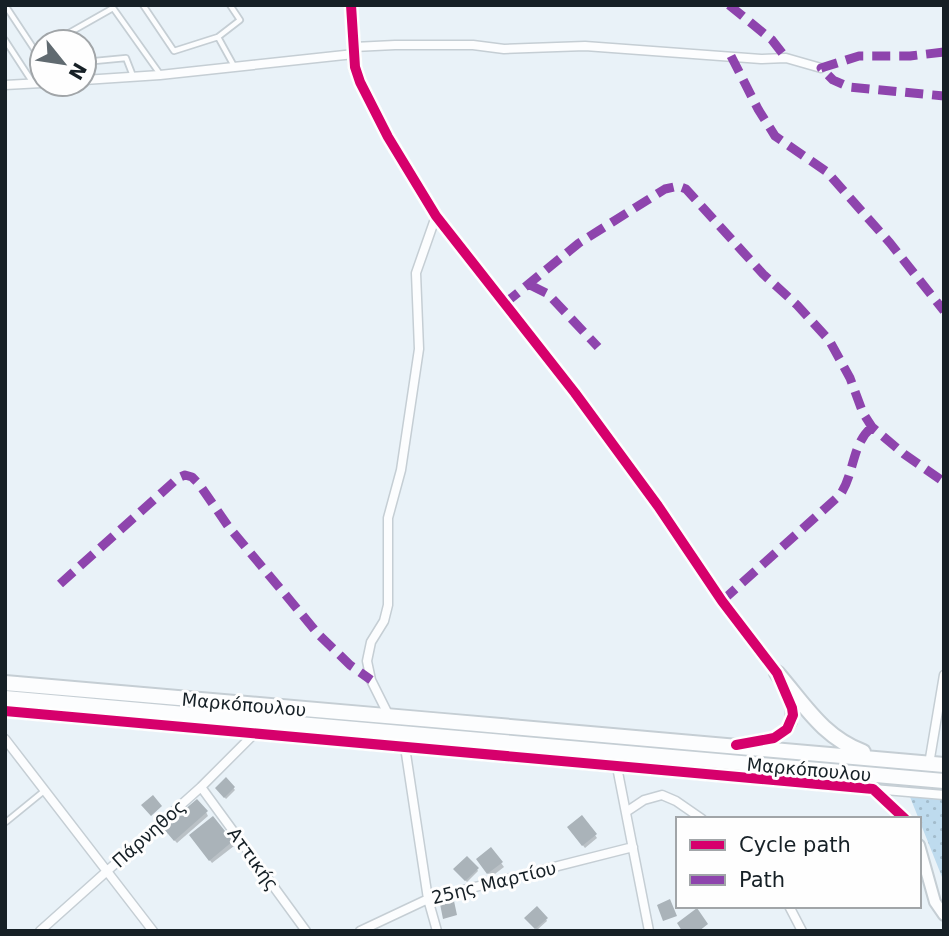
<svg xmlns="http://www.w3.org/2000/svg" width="949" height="936" viewBox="0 0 949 936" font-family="'DejaVu Sans',sans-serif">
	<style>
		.grass { fill: url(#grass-dots) }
		.shadow { fill: #0003 }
		.building { fill: #aab3b9 }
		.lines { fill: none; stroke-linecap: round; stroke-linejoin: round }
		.lane-casing { stroke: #c5ced4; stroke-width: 8 }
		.street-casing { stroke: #c5ced4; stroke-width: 11 }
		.secondary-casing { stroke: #c5ced4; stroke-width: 14 }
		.highway-casing { stroke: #c5ced4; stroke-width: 18 }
		.lane { stroke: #fcfdfe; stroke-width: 4.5 }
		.street { stroke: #fcfdfe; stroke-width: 8 }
		.secondary { stroke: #fcfdfe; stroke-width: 10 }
		.highway { stroke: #fcfdfe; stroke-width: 14 }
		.quiet { stroke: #8e44ad; stroke-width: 9; stroke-dasharray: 18 9; stroke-linecap: butt }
		.cycleway-casing { stroke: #fefefe; stroke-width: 15 }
		.cycleway { stroke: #d6006c; stroke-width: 10 }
		.labels { text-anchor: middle; stroke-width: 6; stroke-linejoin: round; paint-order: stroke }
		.street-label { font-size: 18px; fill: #162026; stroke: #fefefe }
	</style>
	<defs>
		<pattern id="grass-dots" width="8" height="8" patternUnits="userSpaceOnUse" patternTransform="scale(1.75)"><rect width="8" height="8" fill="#bedbee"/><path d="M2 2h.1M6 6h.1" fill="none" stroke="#a3bccc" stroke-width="1.8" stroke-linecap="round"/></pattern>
	</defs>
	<rect width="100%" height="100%" fill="#e9f2f8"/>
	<!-- grass -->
	<path class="grass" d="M5,689L944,770V774L5,692Z
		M908,792L944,795V882Z"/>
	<!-- shadow -->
	<path class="shadow" d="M226,779L235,790L226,799L218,790Z
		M206,812L208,816L177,843L167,832Z
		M213,818L234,846L212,863L193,839Z
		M571,831L595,835L597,838L585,848Z
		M491,849L504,867L491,877L480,863Z
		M477,869L478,871L467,882L457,871Z
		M546,919L547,921L537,930L528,920Z"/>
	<!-- building -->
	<path class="building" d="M226,777L235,787L224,798L215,788Z
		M153,795L162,806L151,816L141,805Z
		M197,799L208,811L174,841L163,828Z
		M582,815L597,834L582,846L567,827Z
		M213,816L233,841L209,861L189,835Z
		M491,847L503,862L487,874L476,859Z
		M467,856L479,868L465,881L453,869Z
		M670,899L677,916L663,921L657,905Z
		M454,901L457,915L443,919L440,904Z
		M537,906L548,918L535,929L524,918Z
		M697,908L708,924L699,931H682L677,923Z"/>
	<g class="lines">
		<defs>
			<path id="lane" d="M5,5L42,61
				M111,5L160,74
				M143,5L174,51L218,37L240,20L230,5
				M218,37L234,66
				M5,40L33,83
				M53,42L113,8
				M84,62L126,58L133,76
				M6,822L44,791"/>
			<path id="street" d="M354,47L395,45H473L504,49L585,46L761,59L786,58L821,68
				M84,80L160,75L354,54
				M5,85L42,83
				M390,718L371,680L367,661L371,642L384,621L388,605V518L401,470L419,349L416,273L436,216
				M5,739L153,931
				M405,747L428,899L437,931
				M929,764L944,675
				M617,767L649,931
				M201,787L306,931
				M873,789L944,795
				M626,812L644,800L662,795L676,801L702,819
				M789,906L802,931
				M40,931L201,787L255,733
				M360,931L428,899L633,847"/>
			<path id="secondary" d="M351,5L355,67L360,82L388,137L436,216L575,393L658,506L722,601L777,673L792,708L791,722L787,729L774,738L742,744
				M5,711L873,789L905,819
				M919,845L935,902L944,915"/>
			<path id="highway" d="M777,673C805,705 822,736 863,752
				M5,683C318,712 631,735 944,765
				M5,698L944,781"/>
		</defs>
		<!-- lane casing -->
		<use href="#lane" class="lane-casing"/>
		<!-- street casing -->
		<use href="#street" class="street-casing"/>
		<!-- secondary casing -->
		<use href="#secondary" class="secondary-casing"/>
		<!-- highway casing -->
		<use href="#highway" class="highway-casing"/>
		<!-- lane -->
		<use href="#lane" class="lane"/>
		<!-- street -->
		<use href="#street" class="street"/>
		<!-- secondary -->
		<use href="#secondary" class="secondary"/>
		<!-- highway -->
		<use href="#highway" class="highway"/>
		<!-- quiet -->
		<path class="quiet" d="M729,5L772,40L786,58
			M944,52L910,56H859L821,68L833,80L849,87L944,96
			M731,56L758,109L775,136L827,172L890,243L944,311
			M530,285L548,294L598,347
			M504,304L579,243L665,189L678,186L686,189L763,274L797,305L829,340L850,378L863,413L872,427L904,454L944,482
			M60,584L178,478L185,475L192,477L199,484L228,526L319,635L350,665L371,680
			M722,601L840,495C855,473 851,445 872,427"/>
		<defs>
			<path id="cycleway" d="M351,5L355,67L360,82L388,137L436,216L575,393L658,506L722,601L777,673L792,708L793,715L787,729L774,738L736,745
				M5,711L873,789L905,819"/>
		</defs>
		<!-- cycleway casing -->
		<use href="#cycleway" class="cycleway-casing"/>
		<!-- cycleway -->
		<use href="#cycleway" class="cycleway"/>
	</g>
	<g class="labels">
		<!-- street labels -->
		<g class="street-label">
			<text transform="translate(244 705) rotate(5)" y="6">Μαρκόπουλου</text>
			<text transform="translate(809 770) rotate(5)" y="6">Μαρκόπουλου</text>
			<text transform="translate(149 834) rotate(-42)" y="6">Πάρνηθος</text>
			<text transform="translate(253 859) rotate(54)" y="6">Αττικής</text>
			<text transform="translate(494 883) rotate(-14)" y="6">25ης Μαρτίου</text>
		</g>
	</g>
	<!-- border -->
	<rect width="949" height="936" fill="none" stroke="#162026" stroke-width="14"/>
	<!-- legend -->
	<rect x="676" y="817" width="245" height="91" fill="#fefefe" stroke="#a1a5a8" stroke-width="2"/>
	<rect x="690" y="840" width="35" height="10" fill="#d6006c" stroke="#a1a5a8" stroke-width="2"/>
	<text x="739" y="852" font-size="21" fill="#162026">Cycle path</text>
	<rect x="690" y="875" width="35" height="10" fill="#8e44ad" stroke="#a1a5a8" stroke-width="2"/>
	<text x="739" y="887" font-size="21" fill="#162026">Path</text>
	<!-- north arrow -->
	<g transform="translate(63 63) rotate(120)"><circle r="33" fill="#fefefe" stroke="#a1a5a8" stroke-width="2"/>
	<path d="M0-5L12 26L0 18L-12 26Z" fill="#606a70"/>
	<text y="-10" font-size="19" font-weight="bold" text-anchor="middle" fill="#162026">N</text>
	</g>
</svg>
